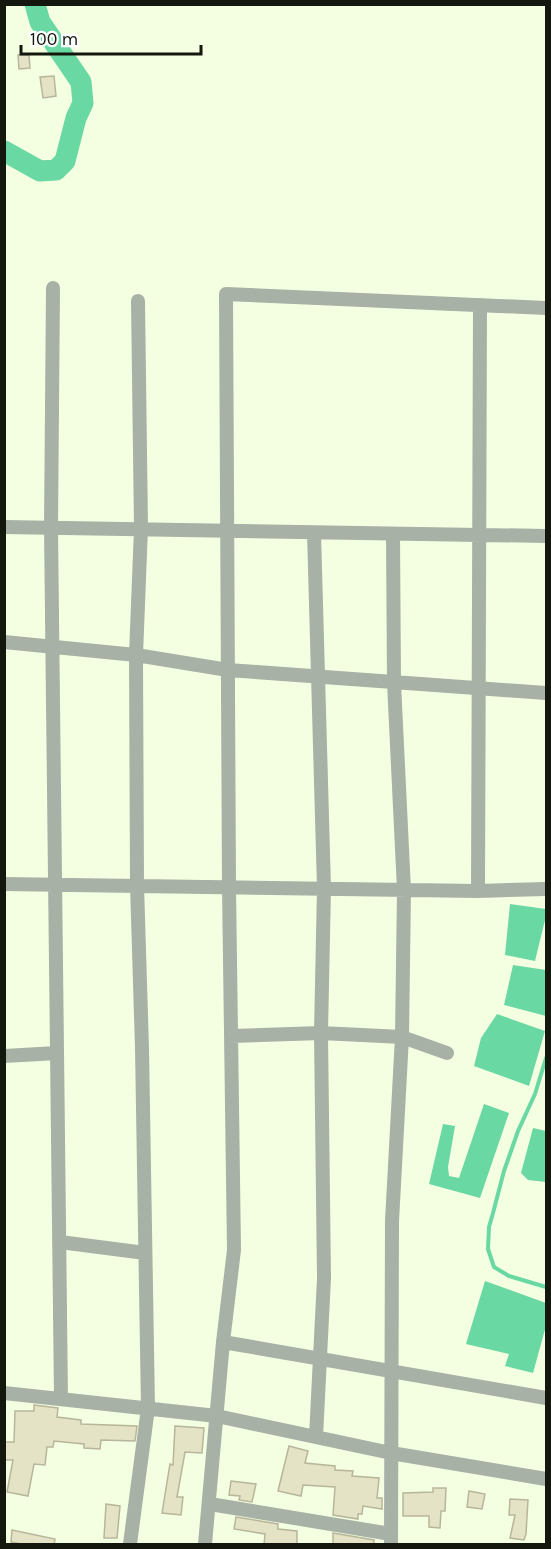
<svg xmlns="http://www.w3.org/2000/svg" width="551" height="1549" viewBox="0 0 551 1549" font-family="Karla,sans-serif">
	<style>
		.water { fill: #6ad8a3 }
		.lines { fill: none; stroke-linecap: round; stroke-linejoin: round }
		.stream { stroke: #6ad8a3; stroke-width: 4 }
		.river { stroke: #6ad8a3; stroke-width: 21 }
		.building { fill: #e4e3c5; stroke: #b8b69a; stroke-width: 1.5 }
		.minor { stroke: #a7b1a6; stroke-width: 14 }
	</style>
	<rect width="100%" height="100%" fill="#f4ffe2"/>
	<!-- water -->
	<path class="water" d="M510,904L546,909V916L535,961L505,955Z
		M513,965L546,970V1016L504,1005Z
		M497,1014L545,1031L529,1086L474,1066L481,1038Z
		M484,1104L509,1113L480,1198L429,1184L443,1124L455,1126L448,1167L449,1176L459,1178Z
		M533,1128L546,1131V1182L528,1180L521,1173Z
		M485,1281L546,1303V1326L533,1373L505,1366L509,1354L466,1344Z"/>
	<g class="lines">
		<!-- stream -->
		<path class="stream" d="M546,1058L535,1094L518,1131L504,1171L493,1213L489,1227L488,1249L494,1267L509,1276L546,1287"/>
		<!-- river -->
		<path class="river" d="M4,151L40,171L56,170L65,161L76,118L83,103L81,82L40,22L35,4"/>
	</g>
	<!-- building -->
	<path class="building" d="M18,55H29L30,68L19,69Z
		M54,76L56,96L43,98L40,77Z
		M34,1405L58,1408L57,1417L81,1420V1424L137,1426L135,1441L101,1440L100,1449L84,1448V1444L54,1441L53,1447H47L45,1465L34,1464L28,1496L7,1492L13,1460H5V1442H14L15,1411H34Z
		M175,1426L204,1428L202,1453L185,1452L177,1497H183L181,1515L162,1513L170,1464L173,1465Z
		M289,1446L308,1451L305,1463L335,1466V1470L353,1471L352,1476L379,1478L377,1498H382V1509L363,1506L362,1514H358V1519L333,1515L335,1487L303,1485L301,1496L278,1491Z
		M231,1481L256,1484L252,1502L239,1500L240,1496L229,1495Z
		M433,1488H446L445,1511H441L440,1528L429,1527V1516H403V1493L433,1492Z
		M469,1491L485,1494L482,1509L467,1507Z
		M510,1499L528,1500L526,1534L524,1540L510,1538L515,1515H509Z
		M106,1504L120,1506L117,1538H104Z
		M236,1517L278,1524V1529L297,1531V1545H264L265,1534L234,1529Z
		M12,1530L55,1539L54,1545H27L11,1542Z
		M333,1533L374,1540V1545H333Z"/>
	<g class="lines">
		<!-- minor -->
		<path class="minor" d="M53,288L51,528L61,1399
			M4,527L546,536
			M314,533L324,888L321,1033L324,1278L316,1437
			M4,642L136,655L228,670L546,693
			M4,884L478,891L546,889
			M478,891L480,305
			M231,1036L321,1033L402,1037L447,1053
			M4,1056L57,1053
			M60,1242L145,1253
			M223,1342L546,1398
			M4,1393L217,1416L391,1453L546,1479
			M210,1504L391,1534
			M130,1544L148,1408L142,1048L137,885L136,655L141,528L138,301
			M205,1544L223,1342L234,1250L229,887L226,294L546,308
			M391,1544L392,1221L402,1037L404,890L394,683L393,534"/>
	</g>
	<!-- border -->
	<rect width="551" height="1549" fill="none" stroke="#14170e" stroke-width="12"/>
	<!-- scale -->
	<path d="M21 45v9h180v-9" fill="none" stroke="#14170e" stroke-width="3"/>
	<text x="30" y="45" font-size="18" fill="#14170e" stroke="#ffffff" stroke-width="4.5" paint-order="stroke">100 m</text>
</svg>
